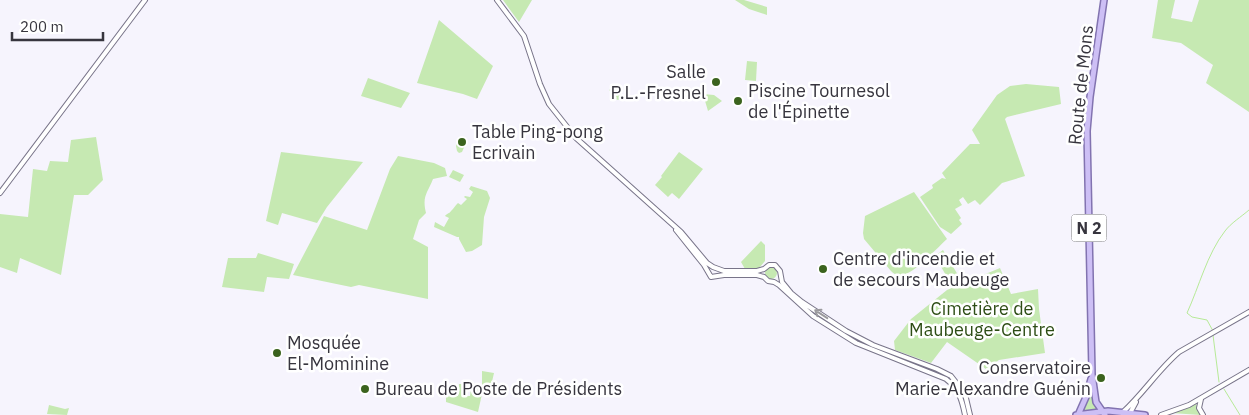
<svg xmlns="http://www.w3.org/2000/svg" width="1249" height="415" viewBox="0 0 1249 415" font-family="'IBM Plex Sans',sans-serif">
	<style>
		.green { fill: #c6e9b2 }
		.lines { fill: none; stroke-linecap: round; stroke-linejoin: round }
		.stream { stroke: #b7ea97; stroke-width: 1 }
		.minor-casing { stroke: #787489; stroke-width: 6 }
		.major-casing { stroke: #8273b0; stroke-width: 8 }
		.minor { stroke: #fff; stroke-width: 4 }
		.major { stroke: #cdbff5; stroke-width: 5 }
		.oneway { stroke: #9b9a9e }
		.poi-dot { fill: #3b631e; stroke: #fff; stroke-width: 2 }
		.labels { text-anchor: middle; stroke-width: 5; stroke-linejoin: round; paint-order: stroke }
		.shield { fill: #fff; stroke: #737278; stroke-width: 1 }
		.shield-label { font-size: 16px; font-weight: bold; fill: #37353e }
		.poi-label { font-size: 18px; fill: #37353e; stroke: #fff; text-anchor: start }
		.street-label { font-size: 18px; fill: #37353e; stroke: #fff }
		.park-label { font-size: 18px; fill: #2d4d15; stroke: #fff }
	</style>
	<rect width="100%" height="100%" fill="#f6f4fd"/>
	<!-- green -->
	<path class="green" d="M503,0H532L519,22Z
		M735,0H744L767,7V15L749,9Z
		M1158,0H1175L1171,18L1192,22L1199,0H1249V112L1206,83L1213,65L1181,43L1152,38Z
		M439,20L493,66L477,99L463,94L417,83Z
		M747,61L757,62L756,81L745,80Z
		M368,78L410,93L401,108L361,96Z
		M1026,84L1059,87L1061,104L1007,117L1005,119L1025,176L1002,183L980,205L975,200L968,204L963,197L959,200L962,205L955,209L961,218L959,220L962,224L951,234L940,227L920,197L933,188L932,185L942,178L946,179L942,173L970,144H980L972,130L997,95L1010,86Z
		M613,87H619L622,97L618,100L616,99L617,98L609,90Z
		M703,94L714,95L722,101L708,111Z
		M96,137L103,180L88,195H74L61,275L20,258L17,273L0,267V214L28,217L33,169L47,171L50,161L68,162L71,140Z
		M463,137L465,138L466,143L462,152L459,153L457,151L456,146L459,139Z
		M281,152L363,162L327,207L317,223L282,213L278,225L266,221Z
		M679,152L703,169L679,199L672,193L668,197L655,185L662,177L661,176Z
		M398,156L434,163L445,168L447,176L433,179C427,194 422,196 426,213L419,220L413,239L428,247V299L359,285L351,287L293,275L324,216L367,230L390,169Z
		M453,170L464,175L460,182L449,177Z
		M471,186L487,191L490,198L484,217L482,245L472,251L466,252L459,239V237H457L434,227L435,222L444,227L449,218L445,216C447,213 449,214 451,211C454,208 455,206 458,203L461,205L467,199L464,197L465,196L470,197L473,192L469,189Z
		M914,192L947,239C937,248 914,274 902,275C897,276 894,274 891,271L864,239L863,233L865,216Z
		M761,241L765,245V261L759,268L745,269L741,262Z
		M943,250L958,275L948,279L935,256Z
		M258,253L294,264L289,279L267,277L264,292L222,287L228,258H256Z
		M765 273a6 6 0 1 1 12 0a6 6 0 1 1-12 0Z
		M1000,268L1011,294L1038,289L1039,309L1045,353L999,360L986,369L947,342L931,363L895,350L894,341L911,319L947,290Z
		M482,371L494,373L489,395L482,394L478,412L446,402V395L458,396L459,384H462V396H470L471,388L473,385H482Z
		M1091,383L1093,400L1098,409L1084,411L1082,408L1090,396Z
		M1196,403L1198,411L1201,415L1171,413Z
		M49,405L65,409L69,408L67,415L47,414Z"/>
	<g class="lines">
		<!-- stream -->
		<path class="stream" d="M1213,331L1207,320L1192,317L1187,313C1199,287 1207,254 1225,231C1231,223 1241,217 1249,210
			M1213,335L1219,382
			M1224,389L1240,415"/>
		<defs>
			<path id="minor" d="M497,0L524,36L540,84L549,104L576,138L681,232L707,263L713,267L724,271H757L764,269L769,265H775L780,271L782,282L791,293L802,302L846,331L873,345L937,369L951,376L965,394L970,415
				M0,193L145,0
				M676,230L704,265L711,277L724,275H757L764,277L768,281L774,282L779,285L813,316L856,343L946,379C959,389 962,400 965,415
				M1201,399L1199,408L1203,415
				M1123,412C1143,394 1158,370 1179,352L1249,312
				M1129,415L1136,402
				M1161,415L1189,405L1249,370"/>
			<path id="major" d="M1104,0L1090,97L1087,131L1092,374L1096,402L1105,415
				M1076,415L1108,411L1145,415
				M1078,415L1086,397L1091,379"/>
		</defs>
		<!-- minor casing -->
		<use href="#minor" class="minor-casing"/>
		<!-- major casing -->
		<use href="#major" class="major-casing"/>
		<!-- minor -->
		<use href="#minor" class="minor"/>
		<!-- major -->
		<use href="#major" class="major"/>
	</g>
	<!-- one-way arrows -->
	<defs><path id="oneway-shaft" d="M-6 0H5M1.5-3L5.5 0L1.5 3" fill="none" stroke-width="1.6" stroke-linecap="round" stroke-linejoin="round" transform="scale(1.25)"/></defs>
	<use class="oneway" href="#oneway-shaft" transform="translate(821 314) rotate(-147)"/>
	<!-- markers -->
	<g class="poi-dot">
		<circle cx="716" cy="82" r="5"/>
		<circle cx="738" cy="101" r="5"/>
		<circle cx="462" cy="142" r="5"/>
		<circle cx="823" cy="269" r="5"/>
		<circle cx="277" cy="353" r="5"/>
		<circle cx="1101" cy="378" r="5"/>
		<circle cx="365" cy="389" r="5"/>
	</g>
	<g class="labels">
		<!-- shield labels -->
		<rect class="shield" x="1071.5" y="214.5" width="35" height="27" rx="4"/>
		<g class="shield-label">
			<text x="1089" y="234">N 2</text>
		</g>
		<!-- poi labels -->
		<g class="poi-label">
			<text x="706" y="78" text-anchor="end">Salle<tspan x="706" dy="21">P.L.-Fresnel</tspan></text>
			<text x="748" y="97">Piscine Tournesol<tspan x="748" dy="21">de l'Épinette</tspan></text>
			<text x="472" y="138">Table Ping-pong<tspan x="472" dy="21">Ecrivain</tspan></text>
			<text x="833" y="265">Centre d'incendie et<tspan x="833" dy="21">de secours Maubeuge</tspan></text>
			<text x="287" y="349">Mosquée<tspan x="287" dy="21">El-Mominine</tspan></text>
			<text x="1091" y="374" text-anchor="end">Conservatoire<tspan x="1091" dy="21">Marie-Alexandre Guénin</tspan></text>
			<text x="375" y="395">Bureau de Poste de Présidents</text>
		</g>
		<!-- street labels -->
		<g class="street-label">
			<text transform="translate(1081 85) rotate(-84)" y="6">Route de Mons</text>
		</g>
		<!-- park labels -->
		<g class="park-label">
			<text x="982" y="315">Cimetière de<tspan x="982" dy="21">Maubeuge-Centre</tspan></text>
		</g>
	</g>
	<!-- scale -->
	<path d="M12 32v8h91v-8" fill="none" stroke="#37353e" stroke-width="2.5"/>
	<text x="20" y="32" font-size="15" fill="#37353e" stroke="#ffffff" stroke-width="4" paint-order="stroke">200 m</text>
</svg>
